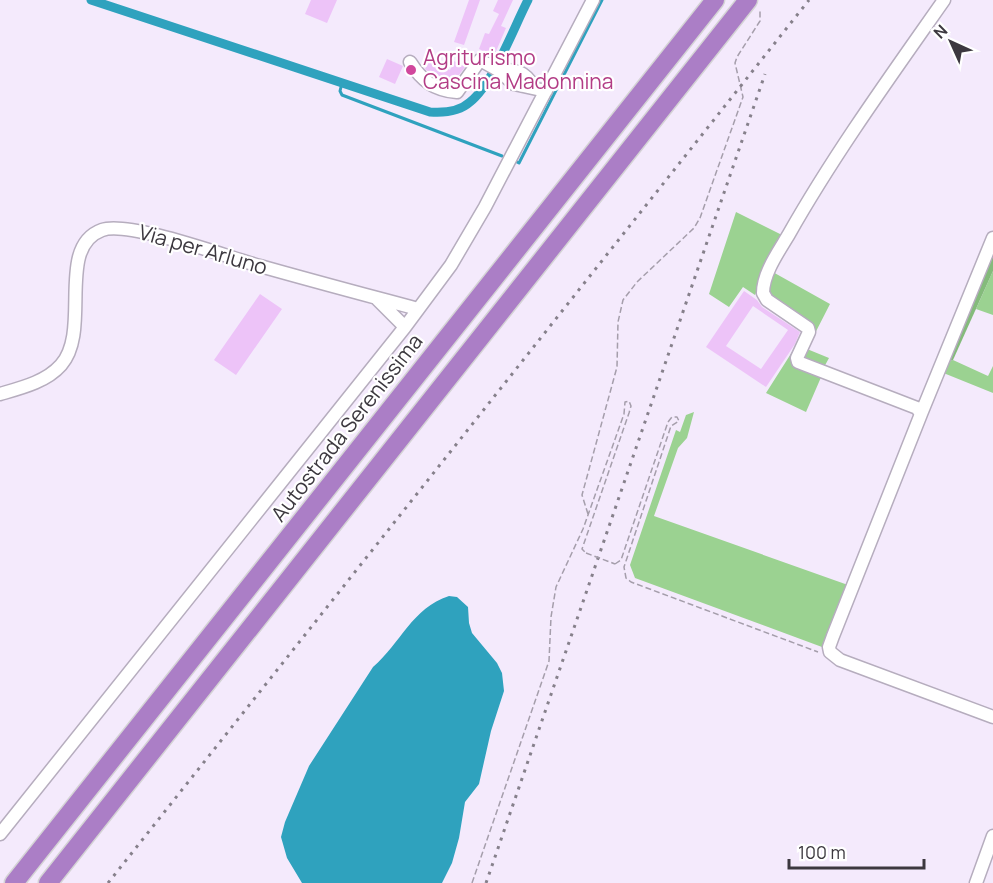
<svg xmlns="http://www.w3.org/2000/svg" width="993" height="883" viewBox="0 0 993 883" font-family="Manrope,sans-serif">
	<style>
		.green { fill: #9bd291 }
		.forest { fill: #84bb7b }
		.water { fill: #2fa2be }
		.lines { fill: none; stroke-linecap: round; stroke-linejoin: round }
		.stream { stroke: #2fa2be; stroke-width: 3 }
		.canal { stroke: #2fa2be; stroke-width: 9 }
		.building { fill: #edc3f8; fill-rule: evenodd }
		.minor-casing { stroke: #b6adbe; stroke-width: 15 }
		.highway-casing { stroke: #d4d3d5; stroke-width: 21 }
		.path { stroke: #a59eab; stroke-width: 1.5; stroke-dasharray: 6 3; stroke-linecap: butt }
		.minor { stroke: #fff; stroke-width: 12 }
		.highway { stroke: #ab7ec6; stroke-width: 18 }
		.rail { stroke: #86808b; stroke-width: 3; stroke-dasharray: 3 6; stroke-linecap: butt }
		.path-bridge { stroke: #a59eab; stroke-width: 1.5; stroke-dasharray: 6 3; stroke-linecap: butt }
		.hotel-dot { fill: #d1479c; stroke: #fff; stroke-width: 2 }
		.labels { text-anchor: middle; stroke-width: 4.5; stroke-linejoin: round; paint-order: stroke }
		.hotel-label { font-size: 21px; fill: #b23c85; stroke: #fff; text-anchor: start }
		.street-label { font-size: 21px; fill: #3c383f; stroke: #fff }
	</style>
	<rect width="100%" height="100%" fill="#f4eafc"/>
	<!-- green -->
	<path class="green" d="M736,212L784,236L755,295L743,287L729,307L709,294Z
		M771,271L830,304L807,349L829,358L823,369L800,357L814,328L768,298L767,282Z
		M993,271V315L976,309Z
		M806,330L807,333L791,363L822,375L806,412L766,393Z
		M953,360L988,376L993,366V393L941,372L945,363Z
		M694,412L687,438L678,448L654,516L848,585L822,647L635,578L630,565L676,430L680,432L686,415Z"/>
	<!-- forest -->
	<path class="forest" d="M993,244V271L953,360L945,363Z"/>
	<!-- water -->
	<path class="water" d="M449,596L457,597L468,607L469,623L472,633L497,663L502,673L504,691L491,731L479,784L465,802L459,838L452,863L442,883H302L287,858L281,837L285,822L309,766L373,667C401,643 412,608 449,596Z"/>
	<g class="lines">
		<!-- stream -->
		<path class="stream" d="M342,83L340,91L342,95L502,156
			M517,162L519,163L602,0"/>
		<!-- canal -->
		<path class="canal" d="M91,0L430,112C444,113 459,112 470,102C493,84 514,27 528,0"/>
	</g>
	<!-- building -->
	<path class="building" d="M311,0H337L327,23L305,14Z
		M469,0H480L464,45L454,42Z
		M498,0H513L501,26L506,28L494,56L479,49L485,33L489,34L499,14L493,11Z
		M387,59L403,66L395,84L379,77Z
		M430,60L450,70L454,61L465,67L453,83H450L439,79L425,69Z
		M744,291L757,300L762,307L800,332L795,344L766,387L706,347ZM753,306L788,330L761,369L726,346Z
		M260,294L282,309L236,375L214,360Z"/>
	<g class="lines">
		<defs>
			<path id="minor" d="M944,0C890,77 835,153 789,234C779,251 763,273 763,293L767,300L808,328L809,332L797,358L798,362L917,408L921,414L833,636L829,647L830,652L840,660L993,717
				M410,62C422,81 434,90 457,92L480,60L498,70L514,84L546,91
				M498,70C515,69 525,71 534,87
				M376,298L405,327
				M0,394C21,388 46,382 61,365C92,330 55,247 102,230C128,220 230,258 260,266C313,281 366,295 418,309
				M921,414L993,238
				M0,834L405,327L451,265L485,207L593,0
				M976,883L993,836"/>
			<path id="highway" d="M14,883L715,0
				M48,883L748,0"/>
		</defs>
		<!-- minor casing -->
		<use href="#minor" class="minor-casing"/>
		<!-- highway casing -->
		<use href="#highway" class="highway-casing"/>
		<!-- path -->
		<path class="path" d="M588,514L582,495L617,367L618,322L623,300L637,282L694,228L700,218L743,97L735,63L737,57L760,21V11
			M615,564L621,560L668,422L672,417H677L679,421L671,426L624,567L626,578L631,582L818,652
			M472,883L549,661L551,617L556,587L583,529L624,414L625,402L629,401L631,406L629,413L582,549L586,553"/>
		<!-- minor -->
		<use href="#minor" class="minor"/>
		<!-- highway -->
		<use href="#highway" class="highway"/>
		<!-- rail -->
		<path class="rail" d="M108,883L809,0
			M486,883L765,74"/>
		<!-- path-bridge -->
		<path class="path-bridge" d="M586,553L615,564"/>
	</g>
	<!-- markers -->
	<circle class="hotel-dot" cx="411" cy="70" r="6"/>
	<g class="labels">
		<!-- hotel labels -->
		<g class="hotel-label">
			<text x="423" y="65">Agriturismo<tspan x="423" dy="24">Cascina Madonnina</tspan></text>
		</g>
		<!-- street labels -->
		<g class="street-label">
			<text transform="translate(203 250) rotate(16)" y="7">Via per Arluno</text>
			<text transform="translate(347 428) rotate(-52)" y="7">Autostrada Serenissima</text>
		</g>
	</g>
	<!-- north arrow -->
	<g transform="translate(951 42) rotate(315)" stroke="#ffffff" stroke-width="4.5" paint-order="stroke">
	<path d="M0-4.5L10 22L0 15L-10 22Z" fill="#3c383f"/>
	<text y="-9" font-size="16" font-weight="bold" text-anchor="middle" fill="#3c383f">N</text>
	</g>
	<!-- scale -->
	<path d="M789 859v9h135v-9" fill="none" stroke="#3c383f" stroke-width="3"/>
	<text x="798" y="859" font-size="18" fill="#3c383f" stroke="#ffffff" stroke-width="4.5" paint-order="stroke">100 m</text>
</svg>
